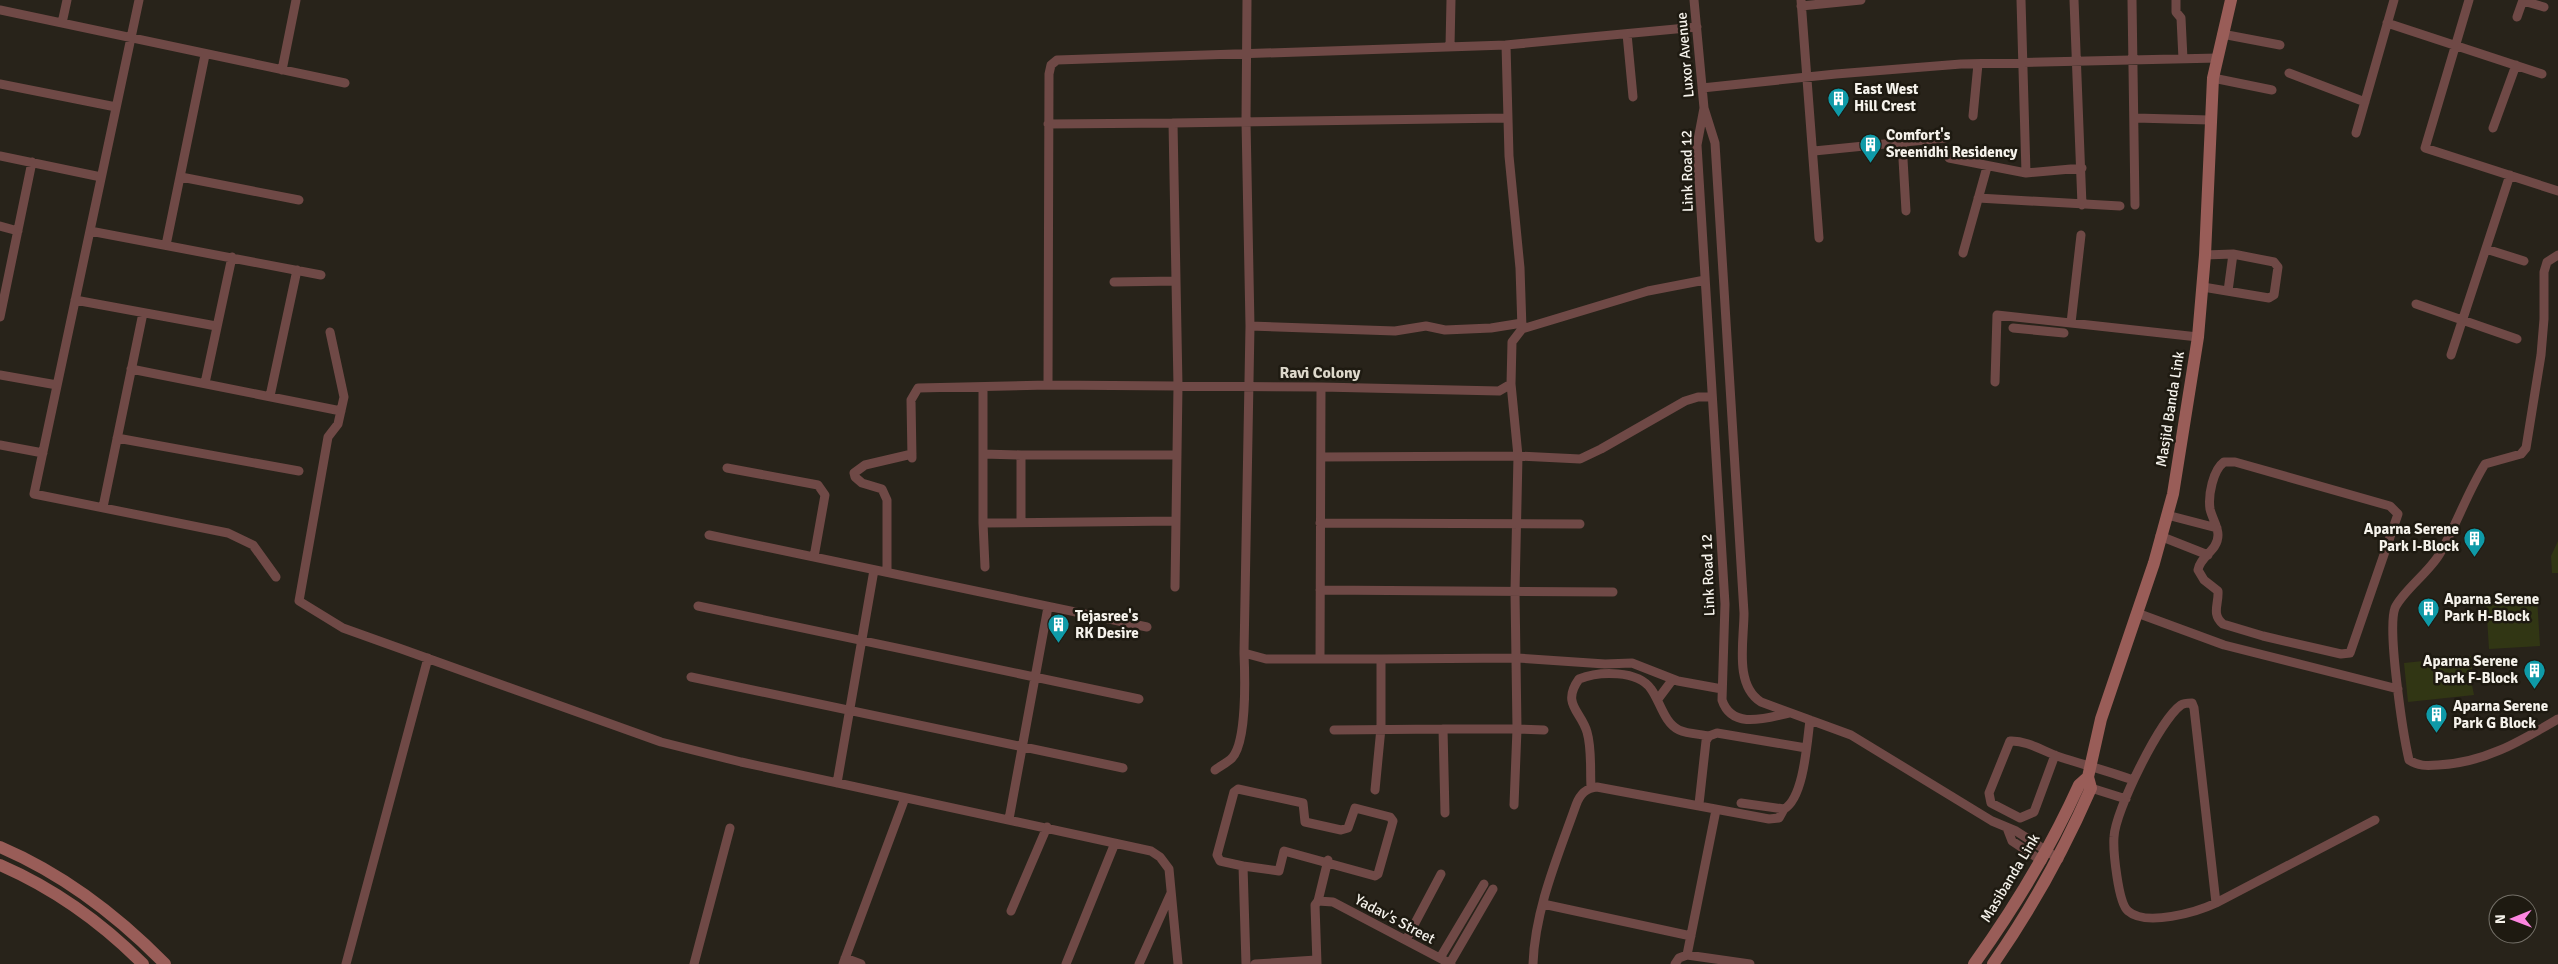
<svg xmlns="http://www.w3.org/2000/svg" width="2558" height="964" viewBox="0 0 2558 964" font-family="Signika,sans-serif">
	<style>
		.green { fill: #313614 }
		.lines { fill: none; stroke-linecap: round; stroke-linejoin: round }
		.street { stroke: #6f4946; stroke-width: 9 }
		.secondary { stroke: #995d58; stroke-width: 12 }
		.labels { text-anchor: middle; stroke-width: 5; stroke-linejoin: round; paint-order: stroke }
		.street-label { font-size: 15px; fill: #f5f2eb; stroke: #1e1a11 }
		.poi-label { font-size: 15px; font-weight: bold; fill: #f5f2eb; stroke: #1e1a11; text-anchor: start }
		.neighbourhood-label { font-size: 16px; font-weight: bold; fill: #ddd8cb; stroke: #1e1a11 }
	</style>
	<rect width="100%" height="100%" fill="#28231a"/>
	<!-- green -->
	<path class="green" d="M2558,541V573H2552L2551,556Z
		M2537,597L2540,646L2489,649L2486,601Z
		M2471,656L2472,669L2469,670L2474,695L2408,702L2404,663Z"/>
	<g class="lines">
		<!-- street -->
		<path class="street" d="M139,0L34,494L228,533L253,545L276,577
			M1247,0L1246,121L1250,326L1244,653L1266,659H1381
			M1694,0L1704,108L1715,143L1744,613C1744,641 1734,685 1761,702L1851,735L1992,821L2016,831L2059,859
			M1801,0L1819,238
			M2021,0L2026,173
			M2074,0L2082,205
			M2132,0L2135,205
			M2176,0V12L2181,18L2183,59
			M2469,0L2425,148L2558,191
			M2523,1L2544,7
			M1801,6L1861,0
			M0,10L345,83
			M2517,17L2523,0
			M62,23L67,0
			M2387,23L2542,74
			M1697,27L1506,45L1509,156L1520,268L1522,329L1648,291L1705,280
			M1627,34L1633,97
			M2222,34L2280,45
			M1450,46L1451,0
			M282,70L296,0
			M2289,73L2365,102
			M2213,78L2272,90
			M0,84L116,107
			M1702,88L1836,74L1961,64L2218,58
			M1704,108L1697,145L1725,604L1722,700C1732,730 1766,718 1789,713
			M1973,116L1978,64
			M2135,118L2210,120
			M1048,124L1173,123
			M2493,128L2516,65
			M2356,133L2394,0
			M1902,142L1906,211
			M1814,151L1945,138
			M0,156L101,177
			M1949,158L2026,173L2082,168
			M181,177L299,200
			M1978,198L2120,206
			M0,226L18,231
			M90,231L321,275
			M166,245L205,55
			M2486,249L2524,261
			M1963,253L1987,167
			M2558,255L2547,262L2544,272V319L2541,355L2526,448L2521,454L2485,464C2467,493 2456,526 2439,555C2428,573 2402,592 2395,608C2387,629 2403,734 2409,760C2418,766 2426,766 2438,765C2484,763 2519,742 2558,719
			M1114,282L1176,281
			M2203,287L2269,298L2274,295L2278,267L2274,262L2233,254L2205,255
			M2228,291L2233,254
			M75,300L216,326
			M2416,304L2517,339
			M0,317L32,162
			M2071,323L2081,235
			M1250,326L1395,331L1426,326L1445,330L1491,328L1522,323
			M2013,328L2064,333
			M330,332L344,397L338,424L328,437L299,601L343,628L661,742L741,762L1151,851L1160,857L1169,869L1178,964
			M2451,355L2510,175
			M131,369L341,411
			M0,375L57,385
			M1995,382L1997,315L2198,337
			M205,383L232,257
			M1048,385L1049,74L1051,65L1057,60L1506,45
			M983,388V523L985,567
			M270,396L297,270
			M117,438L299,471
			M0,445L43,453
			M983,454L1021,455
			M1322,457L1518,456L1580,459L1601,449L1685,401L1698,397H1712
			M912,458L911,400L918,388L1048,385L1321,387L1499,391L1511,384L1512,342L1522,329
			M2224,462H2235L2390,506L2398,514L2350,653L2341,654L2263,636L2223,624C2211,614 2219,604 2218,591L2204,580L2198,570C2200,556 2218,551 2218,535C2218,526 2212,518 2210,509C2208,495 2213,470 2224,462Z
			M727,468L818,485L825,495L814,557
			M103,507L143,313
			M2167,515L2217,528
			M1021,522V455H1175
			M983,523L1176,521
			M1320,523L1580,524
			M709,535L1147,627
			M2160,536L2208,555
			M887,572V500L882,489L862,483L855,477L854,473L865,465L912,454
			M1175,587L1178,386L1173,123L1507,118
			M1320,590L1613,592
			M698,606L1139,699
			M2137,613L2224,645L2398,689
			M1320,659L1321,387
			M691,677L1123,768
			M1658,699L1673,679
			M1334,730L1443,729
			M2055,755L2034,812L2020,818L1991,803L1989,793L2010,741C2029,740 2047,754 2066,759C2089,766 2111,772 2133,780
			M1215,770C1220,766 1227,763 1232,758C1247,742 1245,676 1244,653
			M837,783L874,570
			M1591,787C1590,770 1592,749 1587,732C1581,711 1561,704 1579,679C1599,671 1638,670 1651,689C1660,701 1664,723 1679,730C1688,734 1700,734 1709,736
			M2091,788L2126,799
			M1375,790L1381,728V659L1517,658L1605,664L1632,663L1678,681L1722,689
			M1741,803L1784,809C1804,798 1807,742 1810,720
			M1699,804L1706,741L1709,736L1717,733L1806,748
			M1514,805L1517,729L1544,730
			M1445,813L1443,729H1517L1515,592L1518,456L1511,384
			M1009,819L1048,607
			M2007,828L2012,841L2042,861
			M1243,866L1279,871L1284,851L1375,876L1378,874L1393,821L1390,817L1355,808L1348,828L1341,830L1305,822L1303,803L1238,789L1234,792L1217,855L1220,861L1243,866L1246,964
			M1318,901L1328,860
			M2216,903L2194,708L2192,703C2187,703 2184,703 2181,705C2160,720 2115,811 2114,837C2113,850 2118,903 2128,911C2146,927 2197,912 2216,903L2375,820
			M1543,904L1691,936
			M1011,911L1047,827
			M1406,940L1441,874
			M1687,955L1716,810
			M845,958L861,964
			M1440,958L1484,884
			M1450,963L1493,889
			M346,964L428,658
			M694,964L730,828
			M843,964L905,798
			M1066,964L1115,843
			M1139,964L1171,893
			M1255,964L1316,960
			M1317,964L1315,905L1318,901L1333,902L1451,964
			M1533,964C1535,909 1558,856 1576,805C1580,794 1586,788 1597,787L1769,819L1779,818L1784,809
			M1675,964L1679,958L1687,955L1750,964"/>
		<!-- secondary -->
		<path class="secondary" d="M0,847C63,874 117,915 165,964
			M0,865C53,888 102,923 143,964
			M1974,964C2015,907 2050,849 2079,785L2088,777L2101,719L2154,563L2173,494L2198,337L2205,255L2213,78L2231,0
			M1993,964C2032,908 2064,850 2091,788L2088,777"/>
	</g>
	<!-- icons -->
	<defs>
		<symbol id="building-pin" viewBox="-11 -11 22 30"><path d="M0 17L-7.5 6A9.5 9.5 0 1 1 7.5 6Z" fill="#0f9aa8" stroke="#1e1a11"/><path d="M-4-6H4V6H1V3H-1V6H-4ZM-2.5-4.3h1.7v1.8h-1.7ZM.8-4.3h1.7v1.8H.8ZM-2.5-1h1.7V.8h-1.7ZM.8-1h1.7V.8H.8Z" fill="#fff"/></symbol>
	</defs>
	<g fill-rule="evenodd">
		<use href="#building-pin" x="1826" y="86" width="25" height="34"/>
		<use href="#building-pin" x="1858" y="132" width="25" height="34"/>
		<use href="#building-pin" x="2462" y="526" width="25" height="34"/>
		<use href="#building-pin" x="2416" y="596" width="25" height="34"/>
		<use href="#building-pin" x="1046" y="612" width="25" height="34"/>
		<use href="#building-pin" x="2522" y="658" width="25" height="34"/>
		<use href="#building-pin" x="2424" y="702" width="25" height="34"/>
	</g>
	<g class="labels">
		<!-- street labels -->
		<g class="street-label">
			<text transform="translate(1685 55) rotate(-95)" y="5">Luxor Avenue</text>
			<text transform="translate(1687 171) rotate(-91)" y="5">Link Road 12</text>
			<text transform="translate(2170 409) rotate(-81)" y="5">Masjid Banda Link</text>
			<text transform="translate(1708 575) rotate(-92)" y="5">Link Road 12</text>
			<text transform="translate(2010 878) rotate(-59)" y="5">Masibanda Link</text>
			<text transform="translate(1395 919) rotate(28)" y="5">Yadav's Street</text>
		</g>
		<!-- poi labels -->
		<g class="poi-label">
			<text x="1854" y="94">East West<tspan x="1854" dy="17">Hill Crest</tspan></text>
			<text x="1886" y="140">Comfort's<tspan x="1886" dy="17">Sreenidhi Residency</tspan></text>
			<text x="2459" y="534" text-anchor="end">Aparna Serene<tspan x="2459" dy="17">Park I-Block</tspan></text>
			<text x="2444" y="604">Aparna Serene<tspan x="2444" dy="17">Park H-Block</tspan></text>
			<text x="1075" y="621">Tejasree's<tspan x="1075" dy="17">RK Desire</tspan></text>
			<text x="2518" y="666" text-anchor="end">Aparna Serene<tspan x="2518" dy="17">Park F-Block</tspan></text>
			<text x="2453" y="711">Aparna Serene<tspan x="2453" dy="17">Park G Block</tspan></text>
		</g>
		<!-- neighbourhood labels -->
		<g class="neighbourhood-label">
			<text x="1320" y="378">Ravi Colony</text>
		</g>
	</g>
	<!-- north arrow -->
	<g transform="translate(2513 919) rotate(269)"><circle r="24" fill="#1e1a11" stroke="#747068"/>
	<path d="M0-4L9 19L0 12L-9 19Z" fill="#fd86e1"/>
	<text y="-8" font-size="14" font-weight="bold" text-anchor="middle" fill="#f5f2eb">N</text>
	</g>
</svg>
